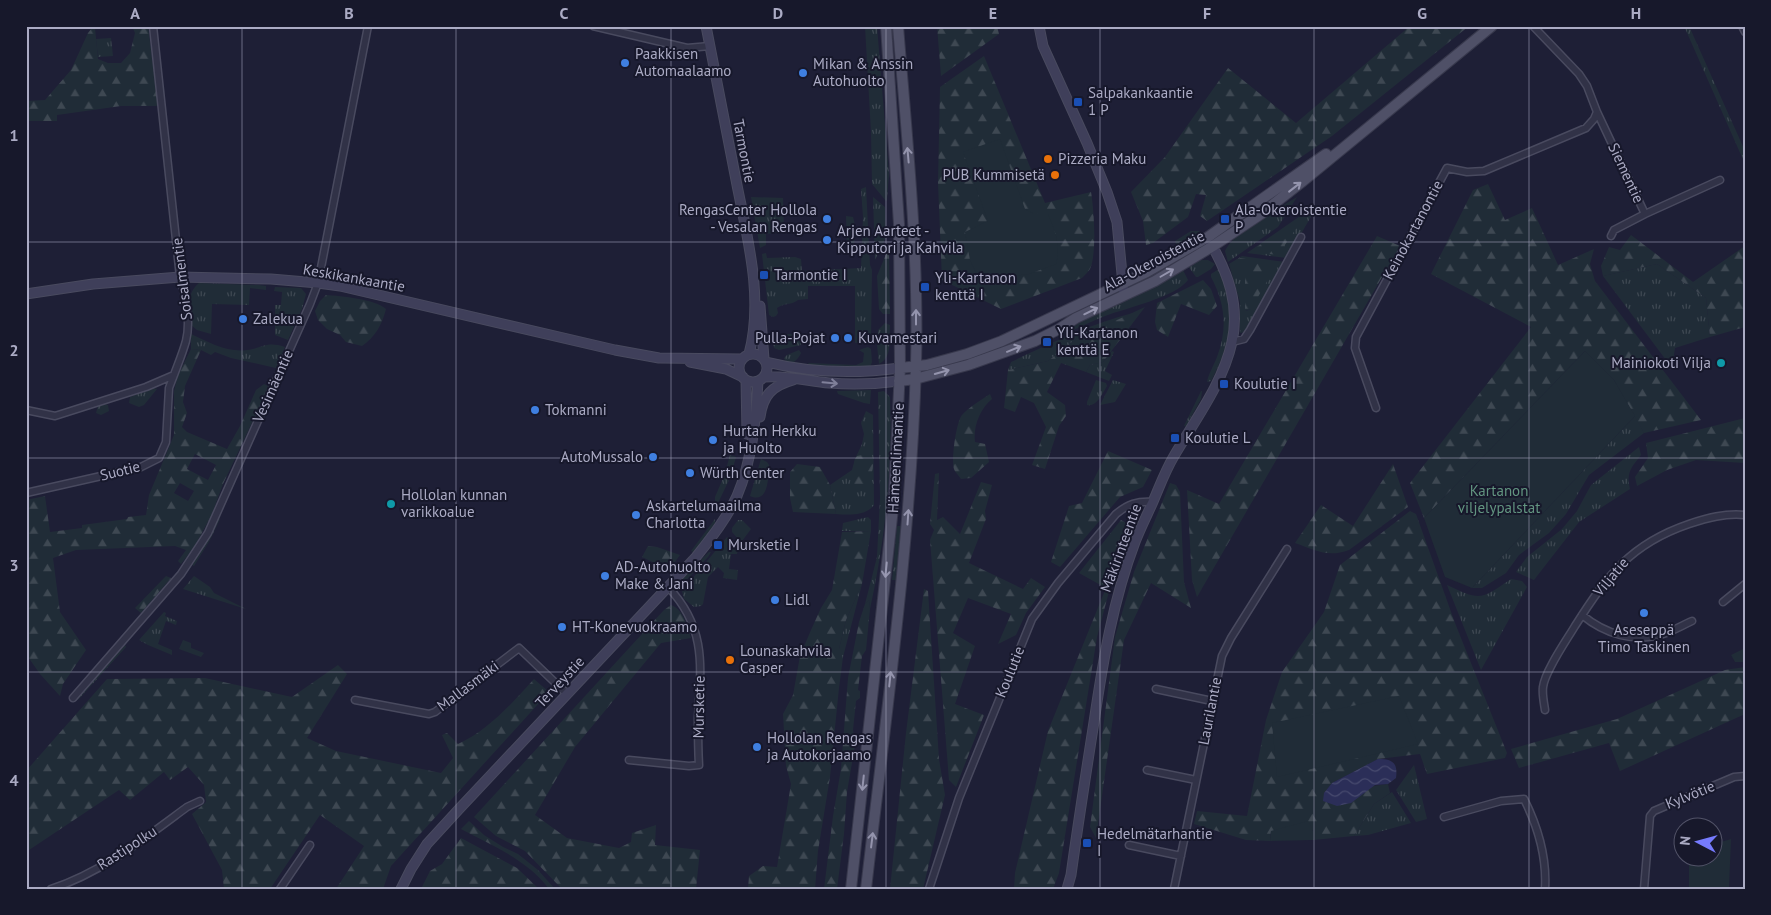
<svg xmlns="http://www.w3.org/2000/svg" width="1771" height="915" viewBox="0 0 1771 915" font-family="'PT Sans',sans-serif">
	<style>
		.grass { fill: url(#grass-tufts); fill-rule: evenodd }
		.forest { fill: url(#forest-firs); fill-rule: evenodd }
		.green { fill: #202c37 }
		.water { fill: url(#water-waves) }
		.lines { fill: none; stroke-linecap: round; stroke-linejoin: round }
		.street-casing { stroke: #494a5f; stroke-width: 9 }
		.secondary-casing { stroke: #494a5f; stroke-width: 11 }
		.primary-casing { stroke: #38394d; stroke-width: 12 }
		.street { stroke: #313247; stroke-width: 6 }
		.secondary { stroke: #3f3f5a; stroke-width: 9 }
		.primary { stroke: #4f5067; stroke-width: 10 }
		.oneway { stroke: #9494ad }
		.oneway2 { stroke: #80809a }
		.grid { fill: none; stroke: #ababc4; stroke-width: 1; stroke-opacity: 0.55 }
		.shop-dot { fill: #3f7fe0; stroke: #17182b; stroke-width: 2 }
		.transit-dot { fill: #1a4fb4; stroke: #17182b; stroke-width: 2 }
		.food-dot { fill: #e8710a; stroke: #17182b; stroke-width: 2 }
		.culture-dot { fill: #0f9aa8; stroke: #17182b; stroke-width: 2 }
		.labels { text-anchor: middle; stroke-width: 4; stroke-linejoin: round; paint-order: stroke }
		.poi-label { font-size: 15px; fill: #ababc4; stroke: #17182b; text-anchor: start }
		.street-label { font-size: 15px; fill: #ababc4; stroke: #17182b }
		.park-label { font-size: 15px; fill: #629580; stroke: #17182b }
		.neatline { fill: none; stroke: #ababc4; stroke-width: 2 }
		.grid-label { font-size: 16px; text-anchor: middle; font-weight: bold; fill: #ababc4 }
	</style>
	<defs>
		<pattern id="grass-tufts" width="24" height="20" patternUnits="userSpaceOnUse" patternTransform="scale(1.25)"><rect width="24" height="20" fill="#202c37"/><path d="M3 7l-1-3M5 7V3M7 7l1-3M15 17l-1-3M17 17v-4M19 17l1-3" fill="none" stroke="#3e4852"/></pattern>
		<pattern id="forest-firs" width="22" height="20" patternUnits="userSpaceOnUse" patternTransform="scale(1.25)"><rect width="22" height="20" fill="#202c37"/><path d="M5 1l3.5 6h-7zM16 11l3.5 6h-7z" fill="#3e4852"/></pattern>
		<pattern id="water-waves" width="16" height="10" patternUnits="userSpaceOnUse" patternTransform="scale(1.25)"><rect width="16" height="10" fill="#2b2e58"/><path d="M0 5q4-4 8 0t8 0" fill="none" stroke="#474a6e"/></pattern>
	</defs>
	<rect width="100%" height="100%" fill="#1e1f36"/>
	<!-- grass -->
	<path class="grass" d="M865,26H877L889,174L887,200L886,201L872,184L871,132Z
		M1684,26H1689L1745,151V164Z
		M111,38L113,56L98,57L96,39Z
		M866,187L870,265L872,270L871,338L869,341L855,343V286H808V299L798,300C792,305 784,303 777,308L778,313L776,316L773,317L769,315L762,254L766,253L767,258L795,257L801,259L802,271L861,268L863,217L861,189Z
		M751,197L783,198L784,232L766,234V245L760,248Z
		M873,197L885,207L886,237L875,260Z
		M1297,197L1278,227L1228,262L1225,251C1236,229 1275,211 1297,197Z
		M1313,207L1316,208L1287,258L1247,253Z
		M846,216L853,217C856,226 857,241 851,249L847,248Z
		M1191,231H1200L1178,249L1175,241Z
		M1242,256L1285,262L1249,329L1245,332L1240,333V302L1229,264ZM1245,276L1251,309L1246,311H1245Z
		M1200,260H1208L1215,264L1211,269L1198,277H1196L1188,266Z
		M1657,264L1706,298L1710,337L1675,348L1672,368L1603,276Z
		M1219,269C1222,279 1227,289 1229,299C1235,326 1224,357 1211,381L1207,382C1208,375 1214,365 1217,357C1228,329 1225,303 1211,277V274Z
		M1181,270H1183L1188,280C1176,297 1126,308 1105,316C1093,321 1081,326 1069,332C1076,319 1140,294 1157,286L1158,283Z
		M199,283L259,285L266,286V290L250,288L249,305L212,304L211,334L197,330L191,325C188,309 186,294 199,283Z
		M275,287L301,288L306,294L302,309L288,340L275,335V305H281L282,292L274,291Z
		M1133,313L1076,339L1048,361L1008,370L1011,362C1051,343 1090,324 1133,313Z
		M885,323L890,325C889,339 893,357 879,364L877,345L878,330Z
		M191,334C208,342 228,353 247,350C263,348 266,341 285,347L276,368L231,358L215,352L211,355L201,350L191,349Z
		M771,334H801V345L779,350L774,348Z
		M868,347L871,349L872,362L870,367L841,369L807,365L809,363L856,365L863,362L864,353L859,350Z
		M799,350L801,353C798,360 789,369 784,358L787,355Z
		M1112,351L1114,352L1105,371L1112,375L1109,381L1086,372L1090,365L1103,362Z
		M1096,380L1106,383L1107,386C1102,394 1097,407 1087,405V402Z
		M1113,380L1126,384L1115,402L1100,405Z
		M154,388L157,389L144,405L139,407L129,403L130,397Z
		M871,390L870,404L864,403L838,394L837,391Z
		M884,391L890,397C893,467 885,541 870,609L869,600L865,604L877,557L880,498L878,392Z
		M1201,391H1202L1201,399L1186,426H1184Z
		M104,404L108,405L109,411L101,415L96,413L98,406Z
		M866,411L873,415L874,505C866,516 848,515 836,514L830,485L852,470L855,459L862,444L864,434L861,423Z
		M1635,416L1644,433L1589,475L1566,514L1549,533L1519,555L1506,573L1482,588H1472Z
		M1639,447L1641,455C1631,468 1626,472 1630,489L1579,522L1534,580L1516,572L1527,557L1562,529L1577,511L1591,485Z
		M730,455L736,457L731,475L725,473Z
		M761,459L767,462L769,465C768,478 769,504 750,496Z
		M724,476L730,478L718,503L715,501V497Z
		M868,517L871,520V531H842L843,523Z
		M217,519H220L210,540L194,566L192,565L208,540Z
		M715,519V523L701,544L693,552L691,551Z
		M738,520H742L751,529L742,541H740L732,532V528Z
		M897,526H901L896,580H892Z
		M727,537L744,549H738L737,554H731L729,569L738,570L737,580L723,578L724,573L718,567L708,577L703,604L701,606L694,607L684,599L682,591Z
		M709,552H711L708,557L679,588L681,579Z
		M194,576L210,587L214,593L246,609L183,589Z
		M1511,579L1522,581L1527,587L1481,670L1447,585C1481,601 1480,600 1511,579Z
		M862,584L843,657L839,688V649L846,620Z
		M164,612L166,613L165,616L177,621L176,625L166,621L158,644L172,650V655L148,645L139,640Z
		M183,640L191,643V648L204,653L201,657L179,649Z
		M125,645L126,647L78,700L77,699Z
		M1414,765L1427,819L1416,822L1396,790Z
		M1392,792L1411,823L1368,835L1354,836L1374,804Z"/>
	<!-- forest -->
	<path class="forest" d="M132,26H148L158,106H121L57,115V121H26V101L45,100L71,70L88,33L92,28H95L98,59L108,63H121L130,53L135,33Z
		M937,26H997L999,34L941,76Z
		M1410,26H1469L1332,136L1207,221L1200,216L1206,195L1196,194L1188,217L1153,243L1146,245L1143,221L1131,192L1165,157L1228,68L1296,123Z
		M984,56L1045,203L1091,192C1094,209 1097,254 1090,269C1088,272 1085,275 1082,278L1001,309L942,280L938,183L940,87Z
		M1488,184L1505,220L1532,208L1558,265L1594,249L1590,264L1595,281L1701,420L1644,433L1614,380L1585,351L1424,518L1410,483L1531,327L1431,274L1473,190Z
		M1306,214L1278,255L1251,252V251Z
		M1631,235L1693,282L1745,246V327L1710,337L1706,298L1657,264L1603,276L1601,266L1609,247L1620,250Z
		M1377,236L1400,246L1197,597L1192,580L1187,490L1219,504Z
		M889,247L890,314H883L879,309L877,276Z
		M1240,258L1277,264L1251,309L1245,311V276L1237,265Z
		M1203,280L1211,289L1217,306L1209,315L1181,304L1168,337L1157,330L1155,322L1157,303Z
		M326,295C341,296 375,299 386,309C382,325 375,337 362,346L346,342L340,335L327,329L318,320L315,311L320,301Z
		M1145,307L1103,362L1090,365L1086,372L1061,363L1047,392L1065,405L1066,416L1059,426L1045,469L1032,465L1046,427L1034,403L1021,397L1015,412L1004,408L1008,370L1048,361L1076,339Z
		M191,349L201,350L185,386L183,402L187,413L182,427L187,432L227,449L240,426L256,390L264,384L268,386L267,391L223,484L212,514L195,546L181,564L178,561L186,550L175,546L76,550L53,558L60,612L86,650L63,684L60,696L40,674L26,654V500L45,496L50,532L82,528V525L127,519L128,517L146,515L149,495L174,435V391L178,375ZM195,454L216,465L208,480L187,469ZM180,483L194,491L188,501L174,493Z
		M990,394L992,399C980,409 973,426 975,442L985,444L989,462L971,478L961,479C959,476 955,472 954,469C951,461 956,422 962,415C969,407 981,400 990,394Z
		M1745,418V463L1696,460L1667,470L1637,486L1635,477L1648,458L1646,443Z
		M1108,451L1152,470L1143,487L1120,497L1060,567L1051,562L1069,506L1082,503Z
		M868,454C880,466 868,482 859,491L850,483L855,459L857,456Z
		M797,464L820,467L830,485L836,514L793,512L790,498V472Z
		M1393,464L1408,507L1349,550C1328,558 1315,550 1295,543L1321,505L1353,526Z
		M939,473L937,520L943,517L960,534L981,482L992,485L985,511L986,519L969,563L1023,589L1031,578L1045,587L1026,613L1016,635L998,644L1011,614L968,598L953,633L975,646L955,704L984,715L956,787L949,780L930,540L934,530L930,524L935,474Z
		M1170,483L1176,485L1180,492L1184,582L1191,608L1151,583L1124,640L1096,838L1090,827L1115,637L1134,572Z
		M1410,511L1416,514L1455,623L1507,753L1505,758L1427,774L1420,754L1378,759L1332,783L1324,793L1388,784L1390,793L1374,804L1354,836L1313,840V830L1271,831L1270,841L1246,840L1194,824L1197,811L1247,816L1266,720L1282,672L1324,612L1340,565Z
		M1121,520L1132,526L1111,584L1097,637L1059,873L1053,889H1014L1015,873L1048,731L1106,588L1079,573Z
		M871,531L862,584L846,620L839,649V688L830,777L818,851L815,889H748L749,876L763,866L777,867L791,784L786,766L783,714L793,695L800,656L811,630L821,608L832,590L842,532Z
		M648,546L657,547L680,555L669,570L642,557Z
		M166,576L171,578L141,613L135,608Z
		M924,589L928,591L939,759L945,795L923,889H890L906,733Z
		M869,600L870,609L866,650L862,656L858,690L860,691V698L856,701L853,730L855,745L847,792L844,834L837,889H824L833,816L841,769L848,678L859,622L865,604Z
		M671,605C684,610 687,626 691,638L661,643L575,747L535,815L567,838L619,848L631,842L632,833L656,825L655,845L700,850L696,889H562L525,851L496,836L474,817L664,610Z
		M338,665L347,674L307,738L336,751L441,773L453,758L442,735L447,733L458,744C489,730 512,703 534,679L549,692L391,866L383,889H336L364,846L320,815L270,889H224L222,870L192,814L206,802L204,785L188,767L170,780L164,772L130,800L119,790L26,852V771L107,679L205,678L292,697Z
		M1745,667V714L1620,771L1609,743L1519,768L1511,749L1617,719L1725,670Z
		M469,821L484,835L503,847L518,854L538,870L555,889H549C528,860 491,845 461,829Z
		M461,838L517,868L539,889H421L430,871L442,864Z"/>
	<!-- green -->
	<path class="green" d="M1000,139L1025,209L1034,214H1048C1055,231 1061,245 1056,264L1029,274L980,281L970,260L965,232L988,221L963,152Z
		M1585,351L1614,380L1635,416L1472,588L1445,577L1424,518Z
		M1745,648V662H1735L1731,655Z
		M1399,696L1418,744L1277,777L1272,723Z
		M1308,821L1313,831V840L1270,841L1271,831Z
		M1731,839L1729,889H1689V858H1714V844Z"/>
	<!-- water -->
	<path class="water" d="M1378,759C1393,759 1398,763 1396,778L1388,784L1375,785L1351,803L1337,806L1323,801L1324,793L1332,783Z"/>
	<g class="lines">
		<defs>
			<path id="street" d="M593,26L687,48L710,46
				M1742,26L1745,32
				M1597,112L1645,214L1720,180
				M1611,236L1614,230L1645,214
				M1232,342L1244,339L1250,330L1301,237
				M1376,408L1355,348L1356,337L1447,168L1467,172L1484,171L1586,128L1594,119L1597,112L1587,86L1579,74L1533,26
				M26,410L55,416L146,387L174,375C178,364 183,352 186,341C191,321 186,297 180,277L153,26
				M26,493L141,467L159,458L166,442L169,388L174,375
				M1723,602L1745,584
				M1582,615C1605,634 1634,643 1663,634C1673,631 1683,625 1692,621
				M1156,689L1212,701
				M73,698L181,574L208,533L310,304L318,283L368,26
				M355,700L429,714L435,712L519,648L567,694
				M1545,710C1544,703 1542,694 1543,687C1545,671 1566,641 1575,626C1607,576 1630,544 1689,524C1707,518 1725,513 1745,515
				M629,760L689,766L699,765C698,749 698,733 698,718C701,667 707,628 668,587
				M1147,770L1196,780
				M1444,817L1501,801L1524,799C1538,827 1547,857 1545,889
				M1129,845L1181,856
				M51,889C101,873 145,838 187,807L200,801
				M280,889L310,845
				M929,889L959,798L1032,619L1058,583L1116,514C1128,504 1137,501 1153,502
				M1174,889L1222,656L1231,638L1287,549
				M1644,889L1650,816L1654,811L1734,777L1745,776"/>
			<path id="secondary" d="M706,26C716,78 726,129 736,180C747,237 764,297 749,354
				M1039,26L1043,46L1087,143L1107,192L1117,222L1124,295
				M26,294L93,284L180,277L271,279L318,283L340,286L615,350L659,358L742,359
				M760,306L764,359
				M739 368a14 14 0 1 1 28 0a14 14 0 1 1-28 0Z
				M690,362L726,369L743,377
				M766,362C811,373 855,374 900,368
				M764,377C786,375 808,381 829,383C852,385 877,384 899,381
				M746,380L747,434
				M760,417C763,395 772,386 793,380
				M401,889L411,869L427,844L460,808L696,557C711,538 727,518 737,496C752,461 756,419 758,381
				M1067,889L1071,875C1078,824 1086,773 1094,722C1103,661 1113,600 1135,542C1140,529 1146,517 1152,504C1159,488 1165,471 1174,456C1195,420 1223,383 1232,342C1240,305 1228,273 1210,242"/>
			<path id="primary" d="M900,368L927,365L967,354L1002,341L1147,272L1208,237L1326,154
				M899,381L915,379L968,365L1035,341L1059,329L1076,318L1155,281L1213,246L1261,214L1303,181L1492,26
				M851,889L894,499L900,368L899,224L886,26
				M866,889C886,715 911,540 916,365C919,252 907,139 898,26"/>
		</defs>
		<!-- street casing -->
		<use href="#street" class="street-casing"/>
		<!-- secondary casing -->
		<use href="#secondary" class="secondary-casing"/>
		<!-- primary casing -->
		<use href="#primary" class="primary-casing"/>
		<!-- street -->
		<use href="#street" class="street"/>
		<!-- secondary -->
		<use href="#secondary" class="secondary"/>
		<!-- primary -->
		<use href="#primary" class="primary"/>
	</g>
	<!-- one-way arrows -->
	<defs><path id="oneway-shaft" d="M-6 0H5M1.5-3L5.5 0L1.5 3" fill="none" stroke-width="1.6" stroke-linecap="round" stroke-linejoin="round" transform="scale(1.25)"/></defs>
	<g class="oneway">
		<use href="#oneway-shaft" transform="translate(908 155) rotate(-95)"/>
		<use href="#oneway-shaft" transform="translate(1295 187) rotate(-38)"/>
		<use href="#oneway-shaft" transform="translate(1167 273) rotate(-30)"/>
		<use href="#oneway-shaft" transform="translate(1091 311) rotate(-26)"/>
		<use href="#oneway-shaft" transform="translate(916 317) rotate(-90)"/>
		<use href="#oneway-shaft" transform="translate(1014 349) rotate(-22)"/>
		<use href="#oneway-shaft" transform="translate(942 372) rotate(-16)"/>
		<use href="#oneway-shaft" transform="translate(908 517) rotate(-86)"/>
		<use href="#oneway-shaft" transform="translate(886 570) rotate(96)"/>
		<use href="#oneway-shaft" transform="translate(890 679) rotate(-84)"/>
		<use href="#oneway-shaft" transform="translate(863 783) rotate(96)"/>
		<use href="#oneway-shaft" transform="translate(872 840) rotate(-83)"/>
	</g>
	<use class="oneway2" href="#oneway-shaft" transform="translate(830 383) rotate(5)"/>
	<!-- grid -->
	<path class="grid" d="M242,26V889M456,26V889M671,26V889M886,26V889M1100,26V889M1314,26V889M1529,26V889M26,242H1745M26,458H1745M26,672H1745"/>
	<!-- markers -->
	<g class="shop-dot">
		<circle cx="625" cy="63" r="5"/>
		<circle cx="803" cy="73" r="5"/>
		<circle cx="827" cy="219" r="5"/>
		<circle cx="827" cy="240" r="5"/>
		<circle cx="243" cy="319" r="5"/>
		<circle cx="835" cy="338" r="5"/>
		<circle cx="848" cy="338" r="5"/>
		<circle cx="535" cy="410" r="5"/>
		<circle cx="713" cy="440" r="5"/>
		<circle cx="653" cy="457" r="5"/>
		<circle cx="690" cy="473" r="5"/>
		<circle cx="636" cy="515" r="5"/>
		<circle cx="605" cy="576" r="5"/>
		<circle cx="775" cy="600" r="5"/>
		<circle cx="1644" cy="613" r="5"/>
		<circle cx="562" cy="627" r="5"/>
		<circle cx="757" cy="747" r="5"/>
	</g>
	<g class="transit-dot">
		<rect x="1073" y="97" width="10" height="10" rx="2.5"/>
		<rect x="1220" y="214" width="10" height="10" rx="2.5"/>
		<rect x="759" y="270" width="10" height="10" rx="2.5"/>
		<rect x="920" y="282" width="10" height="10" rx="2.5"/>
		<rect x="1042" y="337" width="10" height="10" rx="2.5"/>
		<rect x="1219" y="379" width="10" height="10" rx="2.5"/>
		<rect x="1170" y="433" width="10" height="10" rx="2.5"/>
		<rect x="713" y="540" width="10" height="10" rx="2.5"/>
		<rect x="1082" y="838" width="10" height="10" rx="2.5"/>
	</g>
	<g class="food-dot">
		<circle cx="1048" cy="159" r="5"/>
		<circle cx="1055" cy="175" r="5"/>
		<circle cx="730" cy="660" r="5"/>
	</g>
	<g class="culture-dot">
		<circle cx="1721" cy="363" r="5"/>
		<circle cx="391" cy="504" r="5"/>
	</g>
	<g class="labels">
		<!-- poi labels -->
		<g class="poi-label">
			<text x="635" y="59">Paakkisen<tspan x="635" dy="17">Automaalaamo</tspan></text>
			<text x="813" y="69">Mikan &amp; Anssin<tspan x="813" dy="17">Autohuolto</tspan></text>
			<text x="1088" y="98">Salpakankaantie<tspan x="1088" dy="17">1 P</tspan></text>
			<text x="1058" y="164">Pizzeria Maku</text>
			<text x="1045" y="180" text-anchor="end">PUB Kummisetä</text>
			<text x="817" y="215" text-anchor="end">RengasCenter Hollola<tspan x="817" dy="17">- Vesalan Rengas</tspan></text>
			<text x="1235" y="215">Ala-Okeroistentie<tspan x="1235" dy="17">P</tspan></text>
			<text x="837" y="236">Arjen Aarteet -<tspan x="837" dy="17">Kipputori ja Kahvila</tspan></text>
			<text x="774" y="280">Tarmontie I</text>
			<text x="935" y="283">Yli-Kartanon<tspan x="935" dy="17">kenttä I</tspan></text>
			<text x="253" y="324">Zalekua</text>
			<text x="1057" y="338">Yli-Kartanon<tspan x="1057" dy="17">kenttä E</tspan></text>
			<text x="825" y="343" text-anchor="end">Pulla-Pojat</text>
			<text x="858" y="343">Kuvamestari</text>
			<text x="1711" y="368" text-anchor="end">Mainiokoti Vilja</text>
			<text x="1234" y="389">Koulutie I</text>
			<text x="545" y="415">Tokmanni</text>
			<text x="723" y="436">Hurtan Herkku<tspan x="723" dy="17">ja Huolto</tspan></text>
			<text x="1185" y="443">Koulutie L</text>
			<text x="643" y="462" text-anchor="end">AutoMussalo</text>
			<text x="700" y="478">Würth Center</text>
			<text x="401" y="500">Hollolan kunnan<tspan x="401" dy="17">varikkoalue</tspan></text>
			<text x="646" y="511">Askartelumaailma<tspan x="646" dy="17">Charlotta</tspan></text>
			<text x="728" y="550">Mursketie I</text>
			<text x="615" y="572">AD-Autohuolto<tspan x="615" dy="17">Make &amp; Jani</tspan></text>
			<text x="785" y="605">Lidl</text>
			<text x="572" y="632">HT-Konevuokraamo</text>
			<text x="1644" y="635" text-anchor="middle">Aseseppä<tspan x="1644" dy="17">Timo Taskinen</tspan></text>
			<text x="740" y="656">Lounaskahvila<tspan x="740" dy="17">Casper</tspan></text>
			<text x="767" y="743">Hollolan Rengas<tspan x="767" dy="17">ja Autokorjaamo</tspan></text>
			<text x="1097" y="839">Hedelmätarhantie<tspan x="1097" dy="17">I</tspan></text>
		</g>
		<!-- street labels -->
		<g class="street-label">
			<text transform="translate(744 151) rotate(79)" y="5">Tarmontie</text>
			<text transform="translate(1626 173) rotate(65)" y="5">Siementie</text>
			<text transform="translate(1413 230) rotate(-62)" y="5">Keinokartanontie</text>
			<text transform="translate(1154 261) rotate(-28)" y="5">Ala-Okeroistentie</text>
			<text transform="translate(354 278) rotate(10)" y="5">Keskikankaantie</text>
			<text transform="translate(182 279) rotate(-97)" y="5">Soisalmentie</text>
			<text transform="translate(273 386) rotate(-66)" y="5">Vesimäentie</text>
			<text transform="translate(896 458) rotate(-87)" y="5">Hämeenlinnantie</text>
			<text transform="translate(120 471) rotate(-14)" y="5">Suotie</text>
			<text transform="translate(1121 548) rotate(-70)" y="5">Mäkirinteentie</text>
			<text transform="translate(1611 577) rotate(-50)" y="5">Viljatie</text>
			<text transform="translate(1010 672) rotate(-68)" y="5">Koulutie</text>
			<text transform="translate(560 682) rotate(-47)" y="5">Terveystie</text>
			<text transform="translate(468 686) rotate(-37)" y="5">Mallasmäki</text>
			<text transform="translate(699 707) rotate(-89)" y="5">Mursketie</text>
			<text transform="translate(1210 711) rotate(-79)" y="5">Laurilantie</text>
			<text transform="translate(1690 795) rotate(-22)" y="5">Kylvötie</text>
			<text transform="translate(127 848) rotate(-33)" y="5">Rastipolku</text>
		</g>
		<!-- park labels -->
		<g class="park-label">
			<text x="1499" y="496">Kartanon<tspan x="1499" dy="17">viljelypalstat</tspan></text>
		</g>
	</g>
	<!-- border -->
	<rect width="1771" height="915" fill="none" stroke="#17182b" stroke-width="55"/>
	<!-- north arrow -->
	<g transform="translate(1698 842) rotate(276)"><circle r="24" fill="#17182b" stroke="#525368"/>
	<path d="M0-4L9 19L0 12L-9 19Z" fill="#767bfe"/>
	<text y="-8" font-size="14" font-weight="bold" text-anchor="middle" fill="#ababc4">N</text>
	</g>
	<rect x="28" y="28" width="1716" height="860" class="neatline"/>
	<g class="grid-label">
		<text x="135" y="19">A</text>
		<text x="349" y="19">B</text>
		<text x="564" y="19">C</text>
		<text x="778" y="19">D</text>
		<text x="993" y="19">E</text>
		<text x="1207" y="19">F</text>
		<text x="1422" y="19">G</text>
		<text x="1636" y="19">H</text>
		<text x="14" y="141">1</text>
		<text x="14" y="356">2</text>
		<text x="14" y="571">3</text>
		<text x="14" y="786">4</text>
	</g>
</svg>
